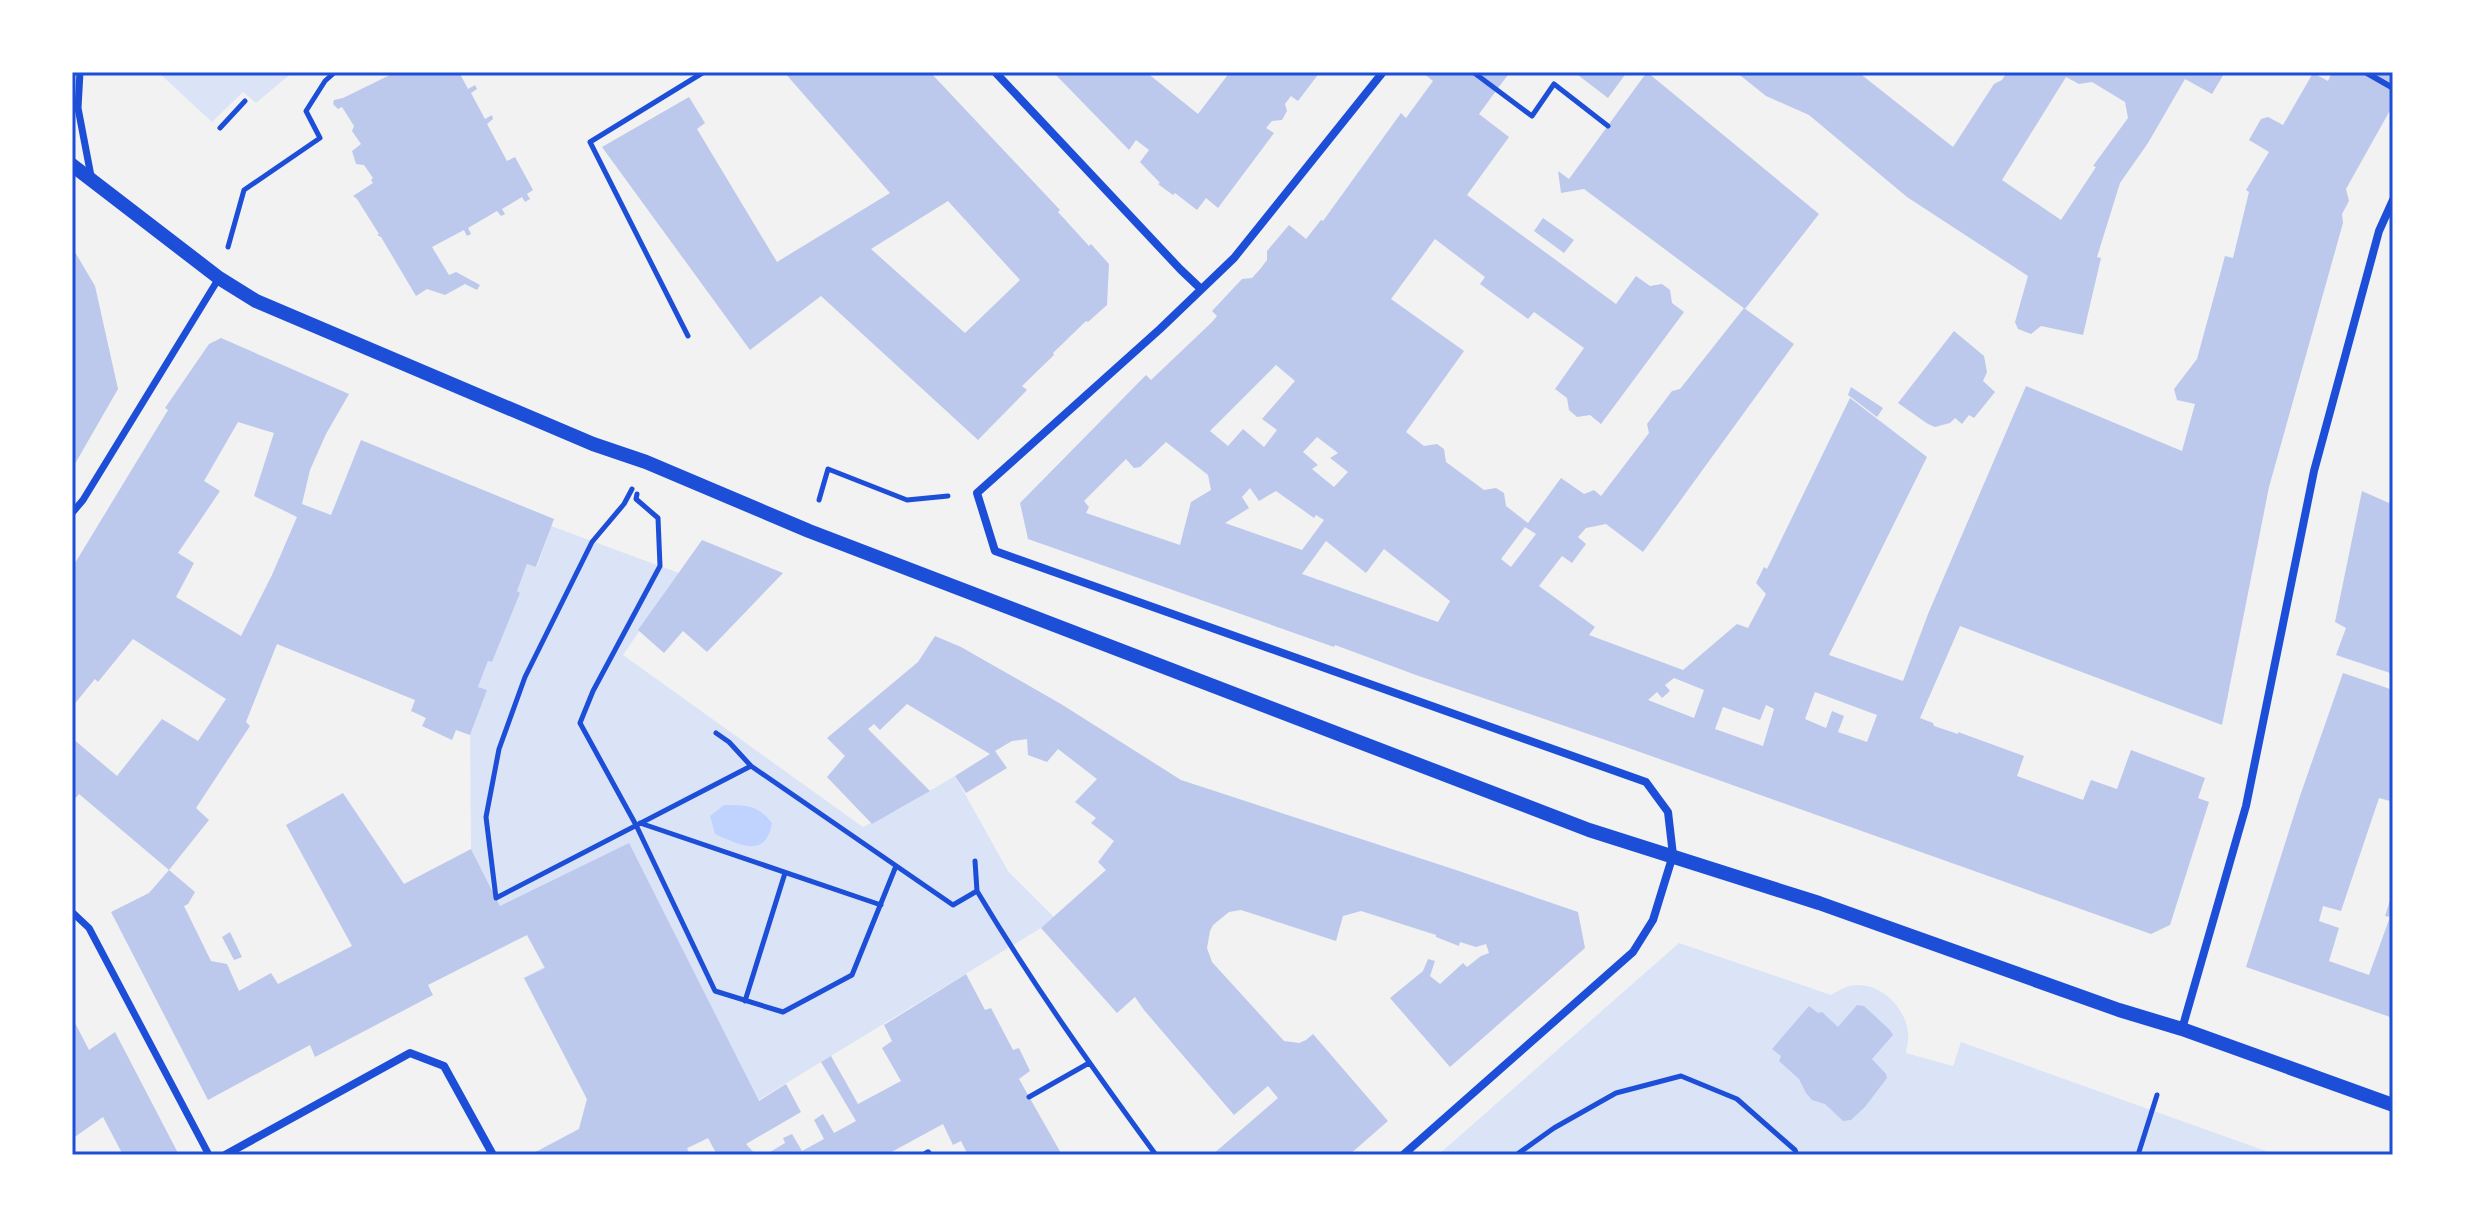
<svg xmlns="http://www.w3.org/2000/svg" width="2465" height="1227" viewBox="0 0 2465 1227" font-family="'Public Sans',sans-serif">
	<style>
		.green { fill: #dbe4f7 }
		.water { fill: #bfd3fe }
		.building { fill: #bdc9ec; fill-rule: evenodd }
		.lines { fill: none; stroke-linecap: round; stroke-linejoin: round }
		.path { stroke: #1d4ed8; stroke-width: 5 }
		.service { stroke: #1d4ed8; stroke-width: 6 }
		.pedestrian { stroke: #1d4ed8; stroke-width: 7 }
		.minor { stroke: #1d4ed8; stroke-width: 8 }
		.tertiary { stroke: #1d4ed8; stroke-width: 14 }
		.neatline { fill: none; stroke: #1d4ed8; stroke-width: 3 }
	</style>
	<rect width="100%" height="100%" fill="#f2f2f2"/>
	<!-- green -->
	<path class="green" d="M158,72H293L256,103L243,92L212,122Z
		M551,526L679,573L623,655L863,827L897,810L955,776L1008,871L1054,917L1041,928L711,1129L715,1135L673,1155H530L579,1129L587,1099L524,978L544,967L527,935L517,939L471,849L470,735L486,691L478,687L488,661L492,662L519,593L517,591L527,564L537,567Z
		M1679,943L1831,995C1836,992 1842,988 1849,986C1877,979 1906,1006 1908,1033C1909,1040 1907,1046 1906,1053L1953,1066L1961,1042L2277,1155H1438Z"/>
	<!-- water -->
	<path class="water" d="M724,805C747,805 758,805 772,823C766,859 739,845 715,834L710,816Z"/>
	<!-- building -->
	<path class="building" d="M396,72H459L468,89L475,85L477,89L471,93L485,119L492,115L493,119L487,124L507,161L515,157L533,190L527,194L530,199L525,202L522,197L502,209L505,214L501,216L497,211L468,228L471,234L467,236L464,230L432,247L449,275L456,272L480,285L477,290L465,284L445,295L427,289L416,296L381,237L377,235L379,234L357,199L353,196L373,183L371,180L373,178L364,165L356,164L352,151L361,144L352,131L354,126L342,107L338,109L333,104L334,100L343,98Z
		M784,72H930L1060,210L1058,212L1089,246L1091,244L1109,264L1107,305L1088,322L1086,321L1053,353L1054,355L1022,386L1027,390L978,440L821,296L750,350L602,147L689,97L705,123L697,129L777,262L890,193ZM948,201L1020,280L965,333L871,249Z
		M1053,72H1146L1198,114L1230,72H1320L1298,101L1291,96L1285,104L1287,111L1282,120L1272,121L1266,128L1274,133L1218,208L1206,198L1197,210L1175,193L1173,195L1158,184L1160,183L1140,162L1149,150L1136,140L1129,150Z
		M1422,72H1510L1479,114L1509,137L1467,195L1616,304L1636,276L1650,286L1662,284L1670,290L1672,303L1684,312L1601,424L1590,415L1577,417L1569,410L1567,398L1555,389L1584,348L1534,312L1528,319L1480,284L1485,277L1435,239L1391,299L1464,351L1406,432L1424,446L1437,444L1444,449L1446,462L1484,490L1496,488L1504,493L1506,506L1528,523L1561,478L1584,494L1594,490L1601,496L1649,433L1647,424L1672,391L1680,389L1744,308L1794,344L1643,552L1606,524L1586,528L1578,537L1586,544L1572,563L1562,556L1539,586L1595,627L1589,635L1683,670L1737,624L1748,628L1766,594L1756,583L1764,567L1767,569L1850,398L1927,457L1829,655L1903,681L1928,614L2026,386L2182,451L2195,404L2177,400L2174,389L2197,359L2225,256L2233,258L2249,192L2246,190L2269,152L2249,140L2261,119L2268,117L2283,125L2313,73L2328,81L2332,72H2393V105L2346,189L2349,201L2342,214L2343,223L2269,487L2222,725L1960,626L1920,718L1933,723L1934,726L1958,734V732L2024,756L2017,776L2083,800L2091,780L2117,789L2131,750L2205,778L2198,798L2209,802L2170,925L2151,934L1623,746L1416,675L1335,645L1334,647L1028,539L1020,503L1146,375L1151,380L1212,322L1217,316L1212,311L1242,279L1252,278L1261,268L1267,260V251L1289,225L1306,239L1321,220L1323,221L1401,113L1406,118L1433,81ZM1276,365L1295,381L1262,419L1277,430L1264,447L1243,429L1228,446L1210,431ZM1317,437L1338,453L1330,458L1348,472L1334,487L1312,469L1318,465L1303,452ZM1166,442L1208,475L1211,490L1191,502L1180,545L1086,513L1089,507L1084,501L1126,459L1134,468L1140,467ZM1250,488L1259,501L1276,491L1314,518L1316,515L1324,520L1302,550L1225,523L1249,508L1242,497ZM1525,527L1536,534L1511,567L1501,559ZM1326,541L1366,573L1384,549L1450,601L1438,622L1302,574ZM1674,678L1704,690L1694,718L1648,700L1657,692L1662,698L1670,691L1665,685ZM1815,692L1877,715L1867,742L1838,732L1844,716L1832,711L1826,728L1805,719ZM1766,705L1774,709L1763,746L1715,729L1723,707L1760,720Z
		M1574,72H1627L1608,98Z
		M1647,72L1819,214L1745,309L1584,189L1561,193L1558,171L1569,179Z
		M1736,72H1858L1953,147L1994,84L2002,80L2007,72H2225L2212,94L2185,79L2148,143L2120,183L2097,257L2101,258L2083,335L2041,326L2031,334L2018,329L2015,322L2028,276L1907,197L1809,115L1766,96ZM2066,77L2079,84L2092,82L2125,102L2128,118L2093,166L2096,167L2061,220L2002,180Z
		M1543,218L1574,240L1564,253L1534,231Z
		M72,247L95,286L118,389L72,469Z
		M1954,331L1984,356L1987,372L1983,381L1995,392L1974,418L1969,415L1962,424L1955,418L1950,423L1935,427L1928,424L1898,403Z
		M221,338L349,394L326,434L310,470L302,504L331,515L361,440L554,519L536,567L527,564L517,591L520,593L492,662L488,661L478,687L487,690L470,735L456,730L452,740L422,726L426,718L411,711L415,700L277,644L246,722L250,726L196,808L209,820L169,870L79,794L72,802V738L117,776L162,719L198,741L226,699L133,639L98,682L95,679L72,707V568L168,410L165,408L209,344ZM238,422L274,433L254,496L297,517L272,575L241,636L176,597L194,563L178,553L220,491L204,481Z
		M1851,387L1883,408L1877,417L1848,395Z
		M2362,491L2389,503L2393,494V674L2336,655L2346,628L2335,622Z
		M702,540L783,573L707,652L683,631L664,653L638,630Z
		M935,636L961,647L1061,704L1181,780L1456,870L1578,912L1585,948L1450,1067L1390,998L1423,971L1428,959L1435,961L1430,976L1440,984L1463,963L1467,967L1481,956L1489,953L1486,944L1476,947L1460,942L1459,946L1436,937V935L1361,911L1343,916L1336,941L1241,910L1229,912L1213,925L1210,931L1207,948L1212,962L1284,1041L1299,1043L1306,1040L1313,1034L1388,1121L1349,1155H1212L1278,1098L1268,1086L1234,1115L1144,1010L1135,997L1117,1013L1041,928L1106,870L1098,862L1114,841L1091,823L1096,818L1075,802L1097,779L1058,749L1047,762L1028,755L1027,739L1012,741L995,751L1007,768L966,793L955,776L990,754L907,704L880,730L874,724L868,729L930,791L872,824L827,777L845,756L827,738L918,662Z
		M2343,673L2393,690V793L2390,801L2379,798L2341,911L2323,906L2319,921L2339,928L2329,961L2369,975L2390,917L2385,916L2393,891V1018L2246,967L2300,796Z
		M343,793L404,884L471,849L500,906L629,843L759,1101L786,1084L801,1112L746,1144L756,1155H717L708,1138L687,1148L690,1155H530L579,1129L587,1099L524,978L545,968L527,935L428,985L433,995L315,1057L310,1045L208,1100L111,912L149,893L169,870L195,892L188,904L184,906L211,961L227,964L239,991L271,973L278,984L352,946L286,825Z
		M230,932L242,957L234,960L222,937Z
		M966,974L985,1010L991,1008L1013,1050L1019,1048L1030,1071L1019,1079L1062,1155H968L961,1141L953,1145L943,1124L886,1155H765L785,1143L783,1138L792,1134L802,1151L824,1139L814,1120L823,1114L834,1133L856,1121L821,1062L831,1056L858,1104L901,1081L882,1048L892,1041L884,1025Z
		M1857,1005L1864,1006L1890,1030L1893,1035L1872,1059L1886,1074L1887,1078L1865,1107L1851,1120L1843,1121L1825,1104L1812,1100L1806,1093L1799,1079L1779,1061L1781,1056L1772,1049L1809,1006L1818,1013L1822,1012L1838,1027Z
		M72,1017L89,1050L115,1032L179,1155H123L103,1117L72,1139Z"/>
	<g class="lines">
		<!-- path -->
		<path class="path" d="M1473,72L1532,116L1554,84L1608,126
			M220,128L245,101
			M228,247L244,190L320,138L306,111L325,81L335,72
			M688,336L590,142L704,72
			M632,489L624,504L592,542L525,677L499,749L486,817L496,898L751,766L953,905L977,891C1032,983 1093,1069 1156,1155
			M637,494L636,499L658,518L660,566L593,691L580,723L636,825L715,991L783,1012L852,975L896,866
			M819,500L828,469L907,500L948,496
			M716,733L729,742L751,766
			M640,823L881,905
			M975,861L977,891
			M745,1001L785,873
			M1029,1097L1089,1063
			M1516,1155L1554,1128L1616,1093L1681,1076L1737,1099L1795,1150L1797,1155
			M2138,1155L2157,1095"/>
		<!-- service -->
		<path class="service" d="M2365,72L2393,88"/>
		<!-- pedestrian -->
		<path class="pedestrian" d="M80,72L78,108L91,176
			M72,513L83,500L219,278
			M72,912L89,928L209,1155
			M925,1155L928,1153"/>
		<!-- minor -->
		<path class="minor" d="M995,72L1180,269L1201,289
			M1383,72L1234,258L1160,329L977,493L995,551L1646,782L1668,812L1673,855L1653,920L1633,952L1403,1155
			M2182,1029L2246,806L2314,471L2379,231L2393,200
			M225,1155L410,1053L444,1066L493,1155"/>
		<!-- tertiary -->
		<path class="tertiary" d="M72,165L219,278L256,301L593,444L646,462L809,531L1589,830L1819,903L2119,1010L2182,1029L2393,1105"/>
	</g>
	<!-- border -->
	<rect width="2465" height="1227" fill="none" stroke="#ffffff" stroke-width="148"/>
	<rect x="74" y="74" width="2317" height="1079" class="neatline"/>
</svg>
